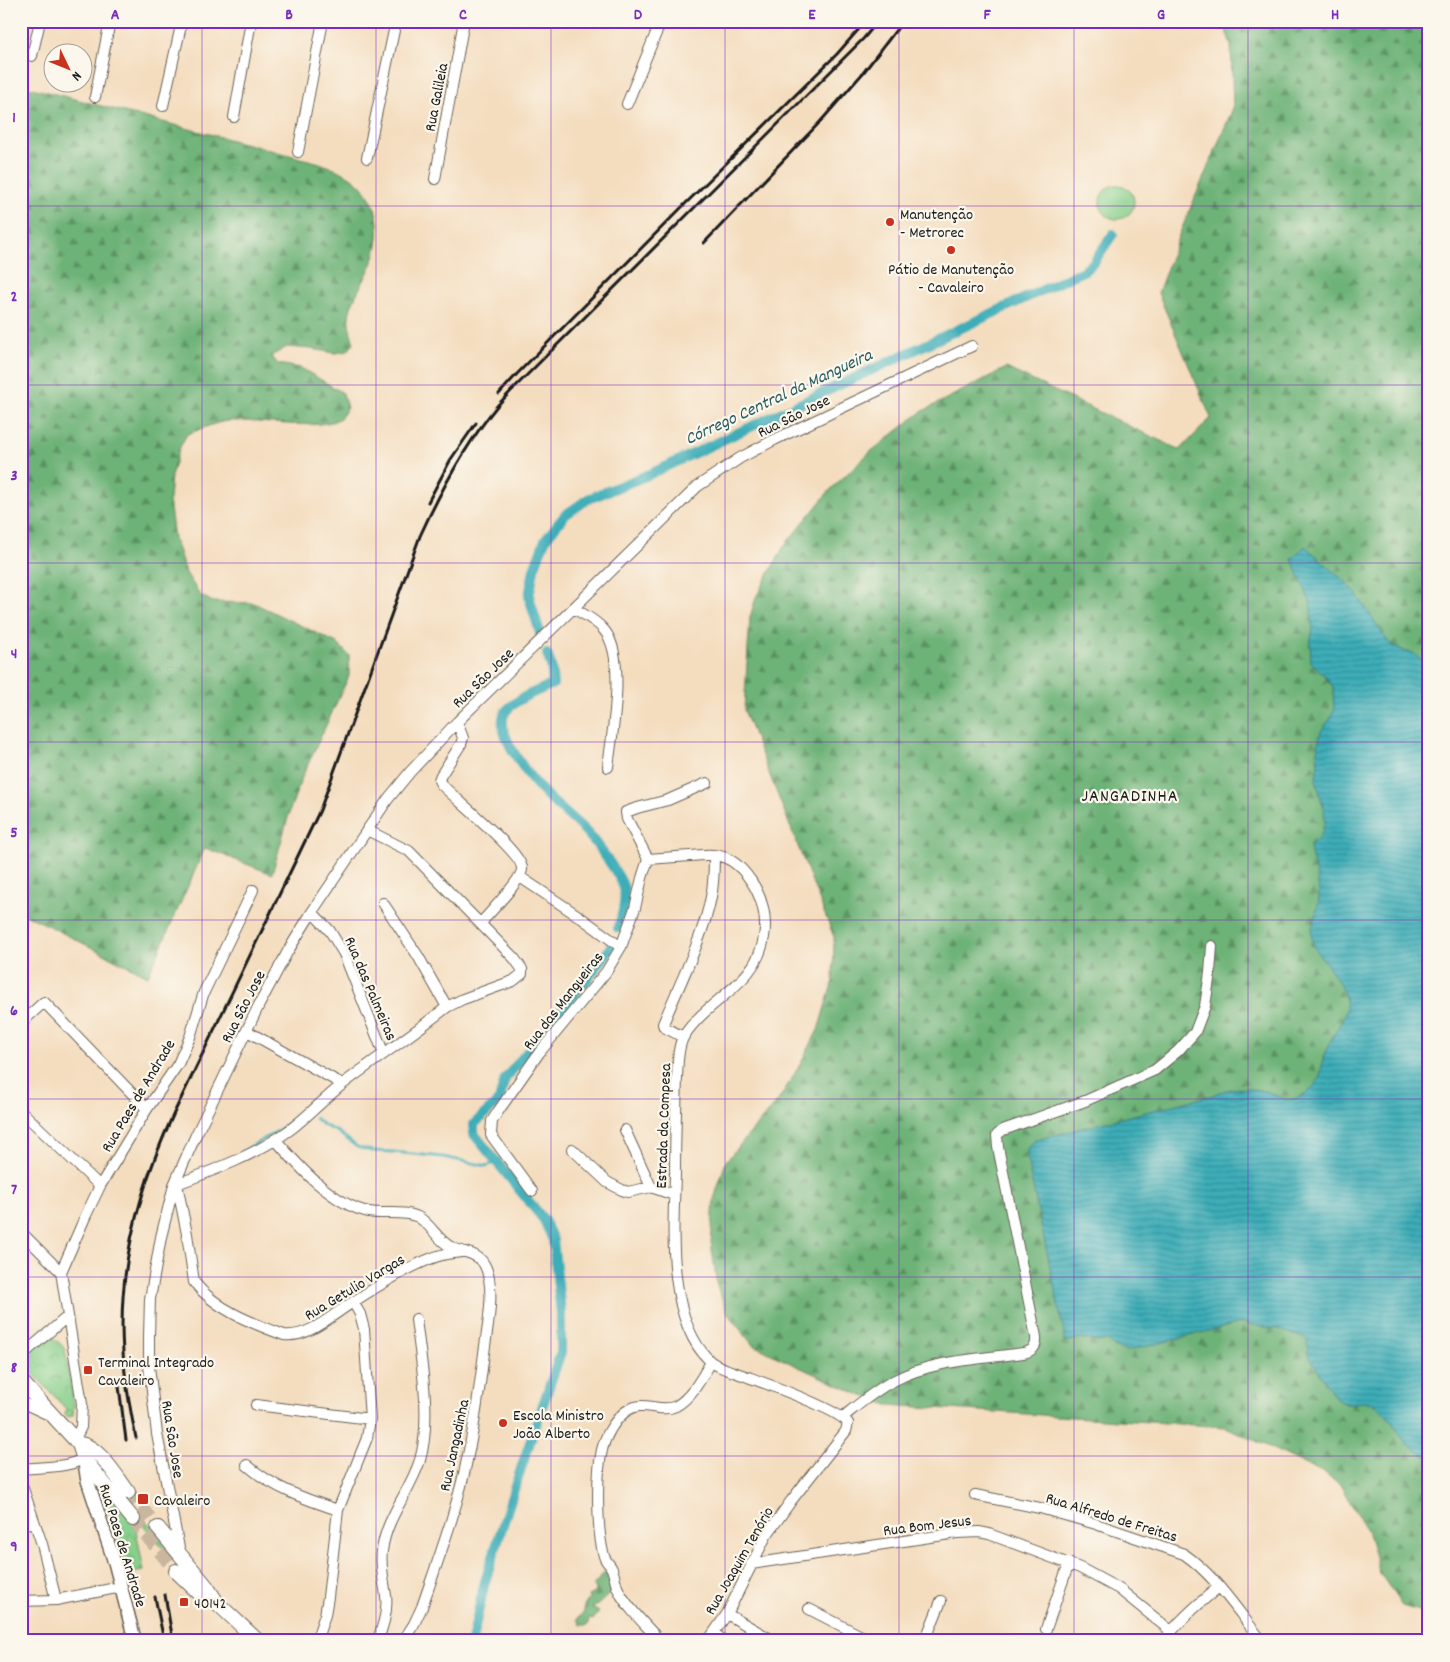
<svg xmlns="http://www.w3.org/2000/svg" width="1450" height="1662" viewBox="0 0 1450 1662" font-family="Dekko,sans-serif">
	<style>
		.grass { fill: #87cf8b; stroke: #527654 }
		.forest { fill: url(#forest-firs); stroke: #44674a }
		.park { fill: url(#park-crowns); stroke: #527654 }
		.water { fill: url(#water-rules); stroke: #2c646a }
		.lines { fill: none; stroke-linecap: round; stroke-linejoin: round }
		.stream { stroke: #3cadb8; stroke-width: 3 }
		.canal { stroke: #3cadb8; stroke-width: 10 }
		.secondary-tunnel { stroke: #c9b69e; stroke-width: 14; stroke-dasharray: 14 7; stroke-linecap: butt }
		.minor-casing { stroke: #686055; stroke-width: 12 }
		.tertiary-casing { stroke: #686055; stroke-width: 15 }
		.secondary-casing { stroke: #686055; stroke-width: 16 }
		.minor { stroke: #fff; stroke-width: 10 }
		.tertiary { stroke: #fff; stroke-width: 12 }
		.secondary { stroke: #fff; stroke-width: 14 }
		.rail { stroke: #1c1c1c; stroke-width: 3 }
		.grid { fill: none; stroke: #7b2cbf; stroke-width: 1; stroke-opacity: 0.55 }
		.poi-dot { fill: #c8321e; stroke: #fbf7ec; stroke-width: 2 }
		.labels { text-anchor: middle; stroke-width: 4.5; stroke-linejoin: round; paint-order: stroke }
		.street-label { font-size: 16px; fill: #1c1c1c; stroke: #fbf7ec }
		.poi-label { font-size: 16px; fill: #1c1c1c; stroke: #fbf7ec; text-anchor: start }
		.water-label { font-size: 18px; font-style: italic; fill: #2a5d62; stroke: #fbf7ec }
		.neighbourhood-label { font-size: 18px; letter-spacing: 1px; fill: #1c1c1c; stroke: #fbf7ec }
		.neatline { fill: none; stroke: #7b2cbf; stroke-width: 2 }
		.grid-label { font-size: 16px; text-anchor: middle; font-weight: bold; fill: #7b2cbf }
	</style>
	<defs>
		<pattern id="forest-firs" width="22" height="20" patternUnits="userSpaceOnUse" patternTransform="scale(1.25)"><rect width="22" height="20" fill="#6db277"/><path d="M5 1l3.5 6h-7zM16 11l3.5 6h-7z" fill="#599061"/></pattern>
		<pattern id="park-crowns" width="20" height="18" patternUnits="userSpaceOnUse" patternTransform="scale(1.25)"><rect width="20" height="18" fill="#87cf8b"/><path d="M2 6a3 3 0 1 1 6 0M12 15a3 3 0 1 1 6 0" fill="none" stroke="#74b177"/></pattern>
		<pattern id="water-rules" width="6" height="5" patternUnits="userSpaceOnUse" patternTransform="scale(1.25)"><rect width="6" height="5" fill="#3cadb8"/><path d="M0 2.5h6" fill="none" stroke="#328c95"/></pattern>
	</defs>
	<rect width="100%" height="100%" fill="#fbf7ec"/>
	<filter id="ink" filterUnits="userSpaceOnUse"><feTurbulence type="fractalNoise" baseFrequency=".02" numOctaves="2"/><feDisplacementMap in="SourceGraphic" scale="10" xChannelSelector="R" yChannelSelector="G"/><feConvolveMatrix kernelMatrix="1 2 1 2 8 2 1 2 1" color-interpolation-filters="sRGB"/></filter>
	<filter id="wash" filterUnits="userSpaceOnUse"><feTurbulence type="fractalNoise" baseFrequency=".0096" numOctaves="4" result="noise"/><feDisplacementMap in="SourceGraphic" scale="20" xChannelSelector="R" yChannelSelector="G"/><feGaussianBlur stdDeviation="1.12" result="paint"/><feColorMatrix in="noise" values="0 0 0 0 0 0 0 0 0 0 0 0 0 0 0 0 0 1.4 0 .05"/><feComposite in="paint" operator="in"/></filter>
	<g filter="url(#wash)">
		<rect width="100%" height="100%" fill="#f4ddbf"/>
		<!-- grass -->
		<path class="grass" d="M1100 202a17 17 0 1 1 34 0a17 17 0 1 1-34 0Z"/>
		<!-- forest -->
		<path class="forest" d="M1223,21H1429V1614L1402,1606L1380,1573L1367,1531L1339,1483L1322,1472L1226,1427L888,1405L858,1394L775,1356L752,1344L728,1314L717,1286L711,1242L714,1199L726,1161L778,1101L801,1063L818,1030L833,981L834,937L744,710L750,617L756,597L784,546L830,490L869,453L921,412L1006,368L1180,450L1211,418L1158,293L1179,235L1233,108L1231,45Z
			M21,85L320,163C332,168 347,173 357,182C383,205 383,240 369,270C362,287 347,305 349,324C350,330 352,337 354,343L348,351L335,353L312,349L287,347L271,356L278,364L301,368L343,393L347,408C345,411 343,416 340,418C323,432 253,419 228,421C215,422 200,430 187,434L179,449L171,476L169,500L174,538L186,573L200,595L213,602L254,603L337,643L349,655V676L302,777L291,807L272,874L205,848L148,976L21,912Z
			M605,1572L614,1590C606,1596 601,1604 592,1608L599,1612L593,1620L589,1619L588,1625H580L577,1619L584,1612V1606L589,1599L588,1596L594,1593L596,1588L593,1586Z"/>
		<!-- park -->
		<path class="park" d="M47,1337C56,1339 60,1342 65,1350L74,1406L73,1415L69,1417L65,1415L66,1409L34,1374L21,1371V1361Z
			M89,1455L173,1552L175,1561L136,1517Z
			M104,1489L135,1525L144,1571C135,1572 129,1575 123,1567Z"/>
		<!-- water -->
		<path class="water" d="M1305,546L1345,581L1357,595L1389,643L1404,651L1413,653L1429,666V1456H1424L1406,1443L1389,1418L1376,1405L1364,1402L1346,1404L1336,1399L1308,1354L1307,1339L1277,1329L1241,1323L1128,1351L1115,1348L1108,1340L1096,1342L1081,1338L1066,1342L1027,1159V1149L1035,1140L1213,1095C1232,1086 1249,1087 1268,1092C1277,1095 1283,1101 1293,1099C1301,1097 1310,1091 1315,1085C1323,1075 1321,1063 1325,1053C1330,1037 1349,1017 1346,1001C1344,990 1335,976 1329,967C1322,957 1314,951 1312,939C1310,925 1318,911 1319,898C1320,880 1312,864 1310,846L1321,835L1325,822L1324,810L1316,780L1318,762L1317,751L1321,731L1330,719L1334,709L1333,687L1325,676L1311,662L1310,645L1313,629L1310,601L1292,559Z"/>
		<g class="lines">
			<!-- stream -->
			<path class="stream" d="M315,1118L323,1125L338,1132L357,1147L372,1151L393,1152L443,1157L487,1166L498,1161
				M242,1152L279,1130L305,1110"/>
			<!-- canal -->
			<path class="canal" d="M541,636L529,597L534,569L545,540L565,515L588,499L650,474L1085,270L1093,263L1113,234
				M547,654L551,665L553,684C538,691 519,697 507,710C489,729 534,783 548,797C561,810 575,820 587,833C596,843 623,878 624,890C626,900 622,918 618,928
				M472,1641L484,1585L515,1486L561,1352V1313L553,1240L544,1220L474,1134V1124L499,1101L505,1079L588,978L609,950L612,943"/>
		</g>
	</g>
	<g filter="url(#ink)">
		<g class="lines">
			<!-- secondary-tunnel -->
			<path class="secondary-tunnel" d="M128,1492L158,1528
				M133,1519L176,1571"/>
			<defs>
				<path id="minor" d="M32,56L40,21
					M95,97L110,21
					M627,104L661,21
					M163,106L182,21
					M234,117L251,21
					M298,152L323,21
					M367,158L396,21
					M435,179L464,21
					M573,608C583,614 596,620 604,630C627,657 612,733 608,767
					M457,722L463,738L461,744L441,775L439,780L441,784C454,798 523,853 522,869C522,880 489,913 481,923
					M648,859C662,858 676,857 690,856C698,856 706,854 713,855C733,856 747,873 756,889C764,905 767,920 764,937C757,985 708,998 684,1036C677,1047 678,1065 677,1077C676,1110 675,1143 675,1176C673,1230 667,1320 710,1361C718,1368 738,1373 748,1377C767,1384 839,1410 848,1423L846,1431L791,1501L766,1536L727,1614L708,1641
					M520,877L580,917L621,947
					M383,903L418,956L447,1007
					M312,912L330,931L344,954L384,1054
					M21,1023L44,1002L147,1109
					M247,1031L342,1084
					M683,1037L664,1027L663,1024C679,985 703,938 711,897C714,883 714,869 714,855
					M21,1111L100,1186
					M625,1130L651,1187
					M275,1139C298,1166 333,1205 369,1212C385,1215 404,1210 418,1217C431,1224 437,1240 451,1247C462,1253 477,1252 484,1264C496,1285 488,1324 485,1346C480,1383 476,1419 468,1455C458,1507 439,1557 422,1607L414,1624L403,1641
					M572,1149L607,1182L622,1190L628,1192L651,1187L674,1195
					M177,1184L187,1234L194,1282C216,1310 252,1323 284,1335C309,1338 333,1314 353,1302C376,1287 420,1259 446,1254C451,1253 456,1253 461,1252
					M174,1185C215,1170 256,1155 291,1129C309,1115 325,1098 343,1084C377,1058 413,1034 447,1007L463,999L513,981L522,974V969L514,958L409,851L367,830
					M532,1191L491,1135L492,1121L499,1110L539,1053L606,972L621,947L635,908L642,878L648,859L627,819L626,812L637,808L668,800L707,783
					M21,1232L61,1272
					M21,1356L67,1317
					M21,1402L49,1415
					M256,1405L370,1419
					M843,1417C859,1404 874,1391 893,1381C931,1360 981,1359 1023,1353C1033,1351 1037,1347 1036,1337L998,1147L997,1135L1003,1130L1085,1101L1155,1070L1178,1051L1195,1032L1205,1006L1210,973L1212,946
					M75,1439L81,1427L82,1404L61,1272L86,1215L100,1186L147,1109L178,1064L190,1037L204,992L253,890
					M247,1465C273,1488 305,1499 338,1510
					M21,1469C38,1467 77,1468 88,1455
					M21,1483L42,1544L56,1600
					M975,1495L1040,1508L1096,1524L1184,1554C1216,1576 1238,1612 1262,1641
					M21,1526L34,1523
					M180,1553L157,1434L149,1366V1336L150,1299L161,1237L174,1185L195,1137L259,1005L288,951L312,912L388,799L410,772L457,722L698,486L740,458L774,440L972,346
					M751,1564L957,1533L979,1532L989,1534L1080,1568L1119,1589L1171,1631
					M21,1601L56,1600L121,1587
					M809,1609L871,1641
					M727,1614L774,1641
					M1046,1629L1069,1563
					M714,1632L723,1641
					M316,1641L325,1615L328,1597L338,1510L367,1438L370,1419L364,1329L360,1314L353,1302
					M377,1641C383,1627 388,1611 386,1596C384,1581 380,1566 382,1551C386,1517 410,1492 420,1460C432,1418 421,1362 416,1319
					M660,1641C646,1625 628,1609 619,1591C615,1584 615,1576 612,1569C610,1564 605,1561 604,1556C597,1533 596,1474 602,1450C605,1436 614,1421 625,1412C642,1398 660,1414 676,1406C692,1397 702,1377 711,1362
					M925,1641L941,1601
					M1164,1641C1179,1620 1199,1603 1219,1587"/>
				<path id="tertiary" d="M84,1459L87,1479L115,1564L135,1641"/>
				<path id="secondary" d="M21,1381L79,1444L84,1459L133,1519
					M79,1444C98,1445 117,1477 128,1492
					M158,1528L207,1587L216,1601
					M176,1571L199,1593L216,1602L258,1641"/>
			</defs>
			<!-- minor casing -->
			<use href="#minor" class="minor-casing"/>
			<!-- tertiary casing -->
			<use href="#tertiary" class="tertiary-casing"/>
			<!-- secondary casing -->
			<use href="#secondary" class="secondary-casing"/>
			<!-- minor -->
			<use href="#minor" class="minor"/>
			<!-- tertiary -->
			<use href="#tertiary" class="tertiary"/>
			<!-- secondary -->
			<use href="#secondary" class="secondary"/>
			<!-- rail -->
			<path class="rail" d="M704,243L820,122L863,73L903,21
				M499,394L517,374L681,208L837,54L866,21
				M428,502L451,459L476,423
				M118,1379L126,1440
				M136,1438C130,1409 125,1381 123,1352C117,1268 139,1188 174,1113L320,810L420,536C441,490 465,445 497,406C505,397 515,387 524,378L864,38L878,21
				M165,1595L173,1641
				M155,1597L164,1641"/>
		</g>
	</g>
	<!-- grid -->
	<path class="grid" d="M202,21V1641M376,21V1641M551,21V1641M725,21V1641M899,21V1641M1074,21V1641M1248,21V1641M21,206H1429M21,385H1429M21,563H1429M21,742H1429M21,920H1429M21,1099H1429M21,1277H1429M21,1456H1429"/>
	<!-- markers -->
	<g class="poi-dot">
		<circle cx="890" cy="222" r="5"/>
		<circle cx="951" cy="250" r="5"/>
		<rect x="83" y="1365" width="10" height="10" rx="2.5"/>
		<circle cx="503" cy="1423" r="5"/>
		<rect x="137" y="1493" width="12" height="12" rx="2.5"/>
		<rect x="179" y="1597" width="10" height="10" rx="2.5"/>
	</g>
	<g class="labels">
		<!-- street labels -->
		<g class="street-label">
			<text transform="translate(435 97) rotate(-79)" y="6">Rua Galileia</text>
			<text transform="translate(793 415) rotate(-26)" y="6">Rua São Jose</text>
			<text transform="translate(482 677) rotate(-44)" y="6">Rua São Jose</text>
			<text transform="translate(372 988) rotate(67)" y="6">Rua das Palmeiras</text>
			<text transform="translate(562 1000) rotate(-52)" y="6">Rua das Mangueiras</text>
			<text transform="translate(242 1006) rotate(-63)" y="6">Rua São Jose</text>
			<text transform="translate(137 1095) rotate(-59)" y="6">Rua Paes de Andrade</text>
			<text transform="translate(662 1126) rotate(-88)" y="6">Estrada da Compesa</text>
			<text transform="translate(354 1286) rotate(-31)" y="6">Rua Getulio Vargas</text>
			<text transform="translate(174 1439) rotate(81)" y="6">Rua São Jose</text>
			<text transform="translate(453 1445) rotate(-78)" y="6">Rua Jangadinha</text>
			<text transform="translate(1112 1516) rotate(17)" y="6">Rua Alfredo de Freitas</text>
			<text transform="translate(927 1524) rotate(-7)" y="6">Rua Bom Jesus</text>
			<text transform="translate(124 1545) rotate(73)" y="6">Rua Paes de Andrade</text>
			<text transform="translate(738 1560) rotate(-60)" y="6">Rua Joaquim Tenório</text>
		</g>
		<!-- poi labels -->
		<g class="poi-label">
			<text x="900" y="219">Manutenção<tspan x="900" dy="18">- Metrorec</tspan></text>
			<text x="951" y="274" text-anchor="middle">Pátio de Manutenção<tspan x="951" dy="18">- Cavaleiro</tspan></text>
			<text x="98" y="1367">Terminal Integrado<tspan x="98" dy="18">Cavaleiro</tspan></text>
			<text x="513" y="1420">Escola Ministro<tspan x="513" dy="18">João Alberto</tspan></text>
			<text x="154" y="1505">Cavaleiro</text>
			<text x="194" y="1608">40142</text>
		</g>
		<!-- water labels -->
		<g class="water-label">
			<text transform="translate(778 396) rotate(-25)" y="6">Córrego Central da Mangueira</text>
		</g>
		<!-- neighbourhood labels -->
		<g class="neighbourhood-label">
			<text x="1130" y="801">JANGADINHA</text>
		</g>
	</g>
	<!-- margin -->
	<rect width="1450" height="1662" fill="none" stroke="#fbf7ec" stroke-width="55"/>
	<!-- north arrow -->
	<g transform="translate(68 68) rotate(133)"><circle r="24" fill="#fbf7ec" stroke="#a29f99"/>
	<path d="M0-4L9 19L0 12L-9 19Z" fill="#c8321e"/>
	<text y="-8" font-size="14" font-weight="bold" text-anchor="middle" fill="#1c1c1c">N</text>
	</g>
	<rect x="28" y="28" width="1394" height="1606" class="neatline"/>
	<g class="grid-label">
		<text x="115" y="19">A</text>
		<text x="289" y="19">B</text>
		<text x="463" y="19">C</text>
		<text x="638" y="19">D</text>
		<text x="812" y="19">E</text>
		<text x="987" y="19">F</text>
		<text x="1161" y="19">G</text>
		<text x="1335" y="19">H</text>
		<text x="14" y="122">1</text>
		<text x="14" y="301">2</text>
		<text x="14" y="480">3</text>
		<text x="14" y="658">4</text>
		<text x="14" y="837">5</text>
		<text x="14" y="1015">6</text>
		<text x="14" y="1194">7</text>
		<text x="14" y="1372">8</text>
		<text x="14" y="1551">9</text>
	</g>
</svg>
